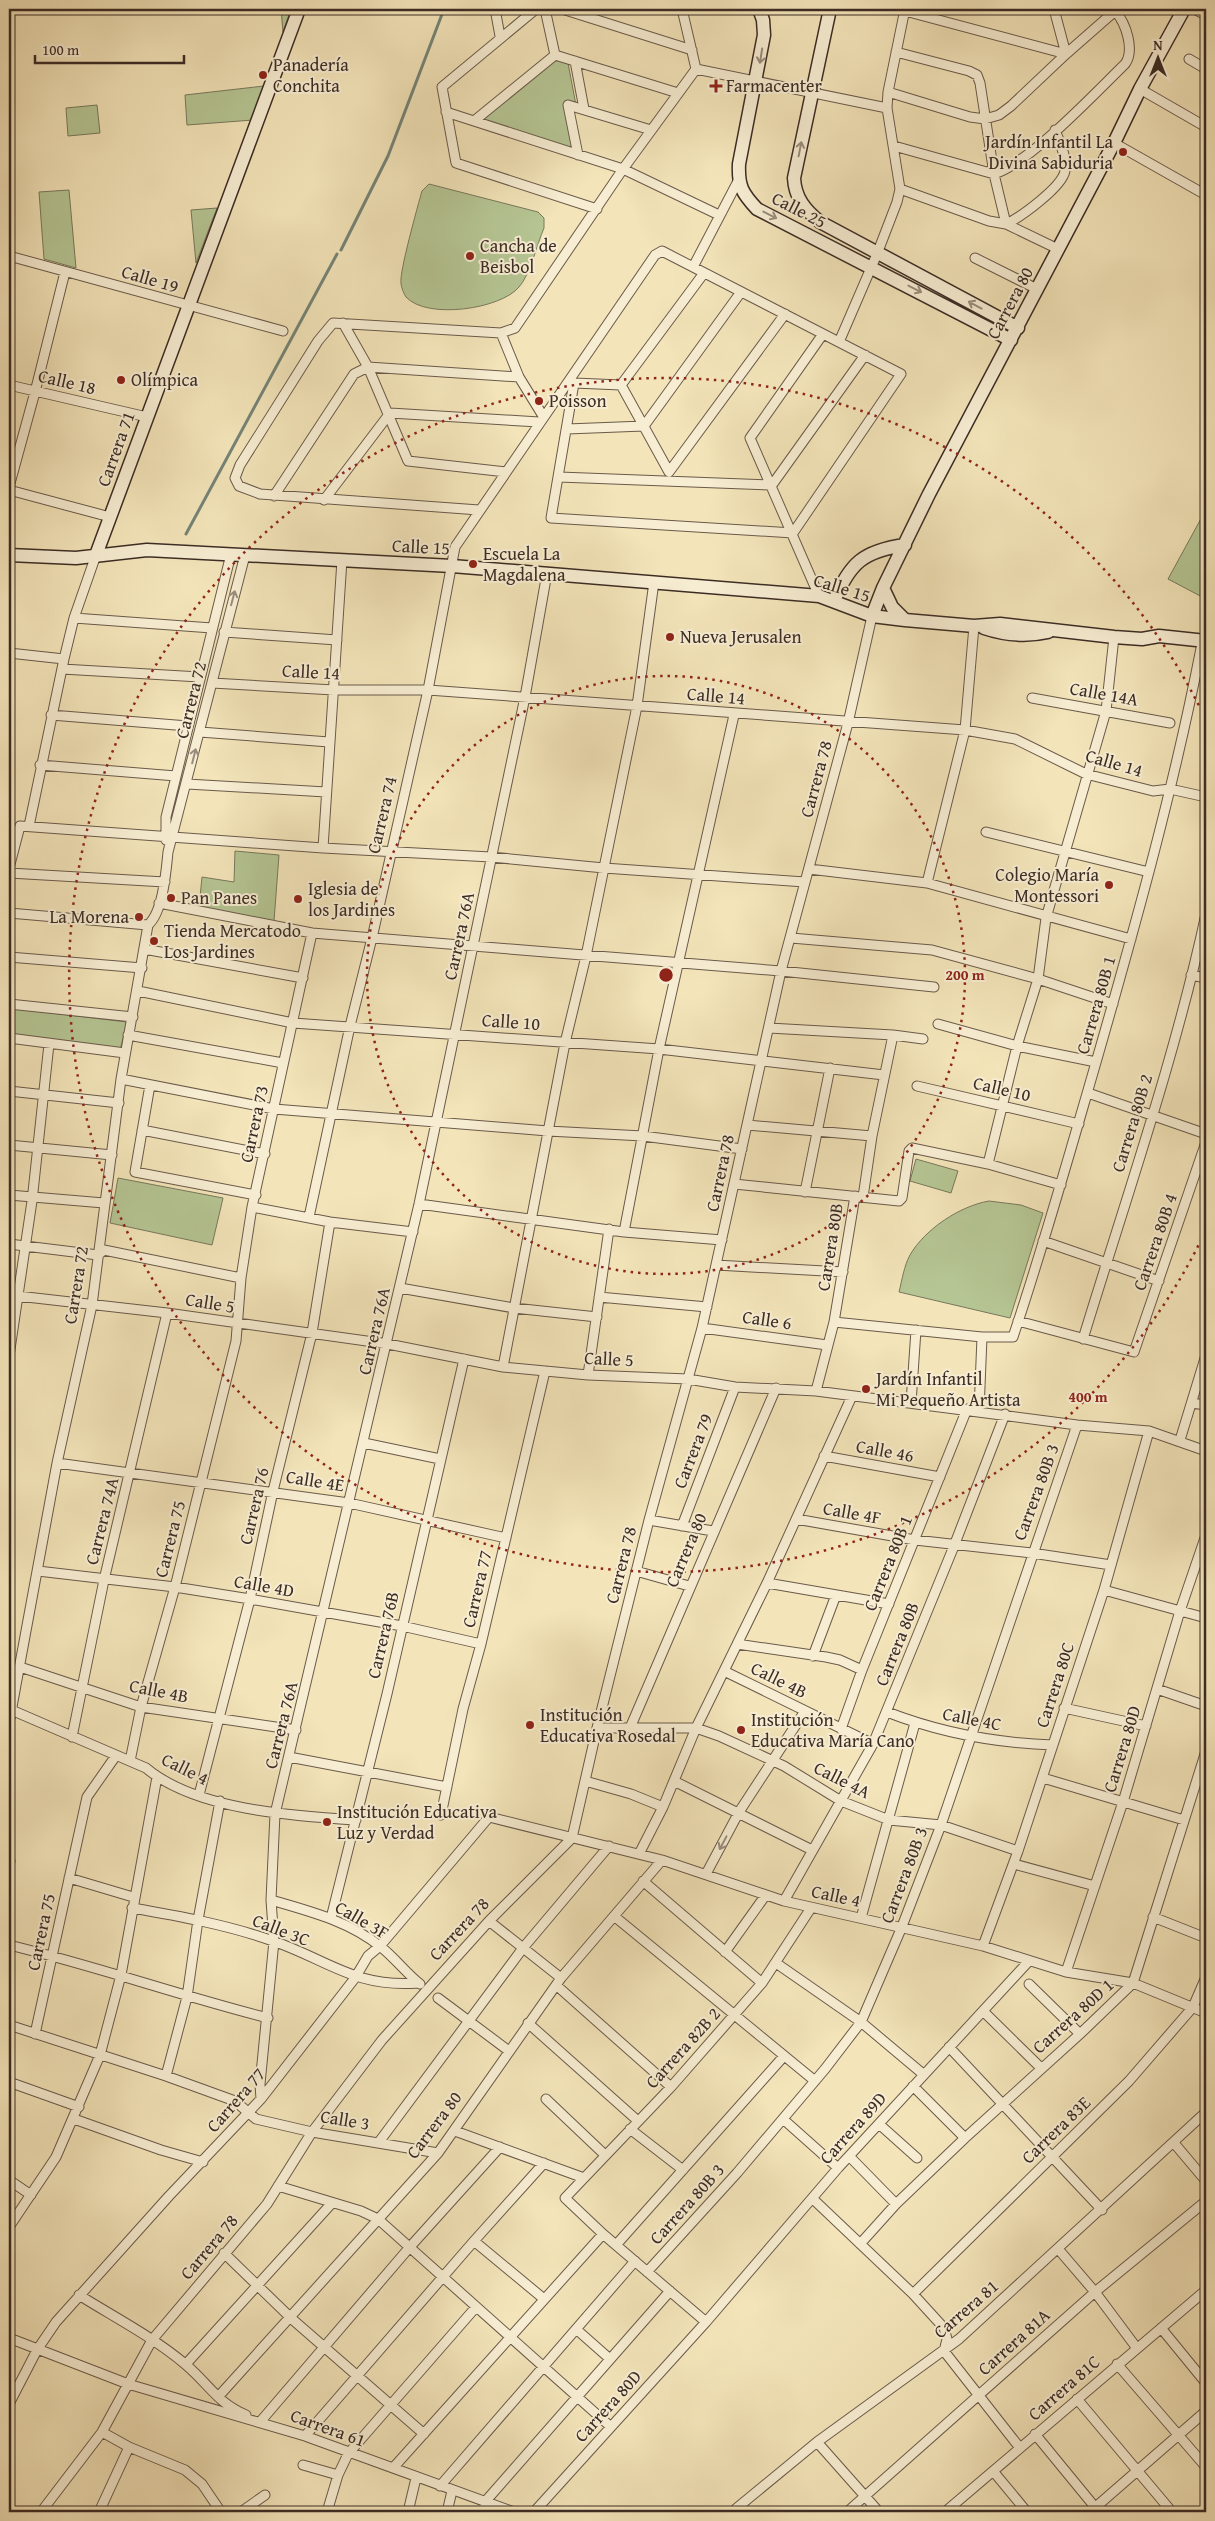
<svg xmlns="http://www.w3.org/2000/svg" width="1215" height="2521" viewBox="0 0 1215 2521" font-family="'Gentium Book Plus',serif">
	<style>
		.green { fill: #b5c593; stroke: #78785c }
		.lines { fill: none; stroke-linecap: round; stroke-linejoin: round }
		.stream { stroke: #758477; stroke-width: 3 }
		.street-casing { stroke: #6a5a4a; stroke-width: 11 }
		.secondary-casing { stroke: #3c2c25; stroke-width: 15 }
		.street { stroke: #f7edd2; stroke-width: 9 }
		.secondary { stroke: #f7edd2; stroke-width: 12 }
		.oneway { stroke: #9a8c7c }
		.ring { fill: none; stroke: #8f2418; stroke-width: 2.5; stroke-dasharray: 2.5 5 }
		.poi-dot { fill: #8f2418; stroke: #f7edd2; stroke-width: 2 }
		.labels { text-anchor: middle; stroke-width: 4; stroke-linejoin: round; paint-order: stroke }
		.poi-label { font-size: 18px; fill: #3c2c25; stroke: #f7edd2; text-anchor: start }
		.street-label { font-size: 18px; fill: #3c2c25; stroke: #f7edd2 }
		.centre { fill: #8f2418; stroke: #f7edd2; stroke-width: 2.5 }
		.ring-label { font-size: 15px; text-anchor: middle; font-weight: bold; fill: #8f2418; stroke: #f7edd2; stroke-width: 4; stroke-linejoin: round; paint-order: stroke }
	</style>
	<rect width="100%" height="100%" fill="#f3e4b9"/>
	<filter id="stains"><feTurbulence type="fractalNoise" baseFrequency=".004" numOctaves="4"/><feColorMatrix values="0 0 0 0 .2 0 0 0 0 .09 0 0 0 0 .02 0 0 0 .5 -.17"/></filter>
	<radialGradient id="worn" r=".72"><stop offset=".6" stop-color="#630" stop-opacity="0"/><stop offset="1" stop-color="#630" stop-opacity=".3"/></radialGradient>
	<!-- green -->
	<path class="green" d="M281,9H291L283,32Z
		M556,59L568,63L576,105L571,106L580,151L479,120Z
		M264,86L253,120L187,125L185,95Z
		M97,105L100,133L68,136L66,108Z
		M429,184L538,212L544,218V228C537,244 530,275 519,287C501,309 427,320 406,297C404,294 401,287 401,283C399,273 418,205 422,191Z
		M69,190L76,268L44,259L39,192Z
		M217,208L196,263L191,210Z
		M1203,515L1206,516V599L1168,579Z
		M235,851L279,855L274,921L199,907L202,877L234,882Z
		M9,1008L127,1022L120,1050L9,1036Z
		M916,1159L958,1171L951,1193L910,1181Z
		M118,1178L223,1198L212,1245L110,1223Z
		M989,1201L1021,1205L1043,1213L1010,1318L899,1292C902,1280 904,1266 910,1255C925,1229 960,1206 989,1201Z"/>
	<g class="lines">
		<!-- stream -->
		<path class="stream" d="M341,250L388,156L444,9
			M186,534L337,254"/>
		<defs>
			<path id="street" d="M495,9L500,36
				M536,9L442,87L456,163L597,209
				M545,9L555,55
				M562,9L692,50
				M682,9L696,69
				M1194,9L1206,15
				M905,11L1066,54L1054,9
				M896,52L969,71L977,75L980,83L994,174L1006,224
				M555,55L678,93
				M1189,59L1206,69
				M575,61L584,109
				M696,69L887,108
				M1140,89L1206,127
				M888,92L970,117L985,119L999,115L1011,106L1066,54L1115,11C1126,23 1135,50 1125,64C1095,93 1031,162 994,174L894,146
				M446,112L623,169L719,215
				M474,121L555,55
				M1114,143L1206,195
				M578,155L568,105L651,130
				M900,189L989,221L1006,224L1058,249
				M1006,224C1021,217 1062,187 1065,171C1068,159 1059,141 1055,130
				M9,256L283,331
				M975,258L1037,289
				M693,267L738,181
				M343,323L368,367L408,461L506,472
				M501,333L519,377L543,416
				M839,342L877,254L897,202L900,189L887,108L888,92L905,9
				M570,380L574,383L621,385
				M574,383L551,518L793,533
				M9,385L147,417
				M621,385L669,472L785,314
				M621,385L704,273
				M390,413L539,422
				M567,429L644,426L741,292
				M559,477L772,485L865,355
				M9,487L35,392L65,272
				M9,490L110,517
				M274,496L354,374L368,367L519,377
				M324,500L390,413
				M479,510L260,494L239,486L235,478L240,465L318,341L333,323L501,333L515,328L623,169L696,69
				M819,596L750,438L823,334
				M74,618L212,628
				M224,632L337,640
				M9,653L64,659
				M62,669L200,677
				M212,683L334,690H428L965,730L1015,739L1086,774L1153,791L1170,789L1206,797
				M1032,698L1170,723
				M51,715L188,726
				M200,732L329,742
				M40,765L176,776
				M187,784L326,792
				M29,826L64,659L74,618L96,555
				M986,832L1149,872
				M166,840V817L231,554
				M323,848L342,560
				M9,868L20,826L323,848L491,857L604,868L805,882
				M809,869L927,883L1131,939
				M9,873L165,882
				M927,883L965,730L974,626
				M159,903L312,933L781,971L934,987
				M9,913L148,925
				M791,938L932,950L1038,979L1113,1004
				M144,949L303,978
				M9,957L142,968
				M1191,975L1206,978
				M138,991L293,1023L659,1049L884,1075
				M9,1004L133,1017
				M938,1024L1017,1046L1096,1062
				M769,1028L893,1035L923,1039
				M128,1035L283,1063
				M9,1038L125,1053
				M121,1079L274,1109L548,1131L643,1136L742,1149
				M150,1085L135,1172L256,1195
				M917,1086L1079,1124
				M9,1091L119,1103
				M1088,1093L1206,1134
				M747,1125L872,1136
				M142,1130L265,1154
				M9,1145L112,1155
				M988,1164L1017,1046L1038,979L1046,918L1106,711L1114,637
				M734,1184L899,1201L902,1198L909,1151L912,1148L988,1164L1061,1185
				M805,1192L830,1068
				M9,1195L104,1203
				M863,1197L872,1136L893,1035
				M419,1204L624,1232L722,1240
				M252,1207L330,1222L413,1232
				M309,1217L350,1026L372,938L428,690L455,547L655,255L662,251L901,374L793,533
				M624,1232L659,1049L734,715
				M1043,1241L1159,1281
				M9,1244L98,1255L104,1250L241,1278
				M716,1265L843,1272
				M400,1288L514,1308L597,1317
				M9,1295L167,1313L388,1344L503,1367L588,1375L688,1379L735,1387L816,1391L1077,1425L1149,1431L1206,1451
				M599,1297L707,1307
				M1018,1321L1134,1352L1206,1142
				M834,1322L982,1337H1013C1044,1245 1070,1152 1097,1059C1136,923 1174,787 1201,648
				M702,1328L827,1345
				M1083,1339C1126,1198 1175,1058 1206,914
				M9,1356L32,1201L49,1044
				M503,1367L565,1043L586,956L637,706L654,582
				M588,1375L609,1229
				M816,1391L834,1322L855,1196
				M911,1403L916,1330
				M1192,1403L1206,1405
				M979,1411L982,1337
				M1180,1440L1206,1355
				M364,1443L440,1459
				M824,1456L940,1477
				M57,1463L349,1503L506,1538
				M796,1519L915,1540L1032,1553L1111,1565
				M649,1520L713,1531
				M682,1526L735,1387
				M38,1571L175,1587L250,1599L402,1626L481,1644
				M636,1571L689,1586
				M767,1583L889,1604
				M1104,1590L1206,1618
				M737,1644L826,1657L840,1660L862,1670
				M813,1656L836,1595
				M20,1667L141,1707L296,1730
				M724,1671L873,1744
				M1157,1689L1206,1706
				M1064,1708L1146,1726
				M9,1709L146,1768C196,1810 293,1816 356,1820
				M887,1712C941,1733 996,1743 1053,1745
				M9,1723L57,1463L92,1305L121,1079L148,925C163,912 166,872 168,852L245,555
				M597,1728H696L719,1736L784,1766L841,1801L889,1820L941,1825L1018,1851
				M630,1728L776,1388
				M841,1729L862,1670L967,1409
				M72,1737L104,1580L167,1313
				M289,1757L447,1787
				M130,1761L141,1707L175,1587L236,1341L241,1278L252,1207L312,933
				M1043,1778L1184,1820
				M585,1781L631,1794L663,1807
				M674,1781L812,1850
				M199,1795L250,1599L273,1491L312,1333L330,1222
				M441,1815L463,1709L481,1644L545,1371
				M639,1854L663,1807L696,1728L767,1583L852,1396
				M1014,1864L1095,1886
				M9,1865L10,1861
				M706,1874L739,1812L805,1711
				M69,1878L133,1897
				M643,1881L762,1983
				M271,1900C309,1911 349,1921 381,1947C395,1958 406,1973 420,1984
				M784,1901L873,1744L954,1546L1005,1414
				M132,1908C179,1916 228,1925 273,1941C328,1960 355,1988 418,1983
				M614,1916L815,2081
				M1153,1917L1206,1938
				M331,1918L387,1694L464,1359
				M861,1918L915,1723
				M489,1921L561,1978
				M9,1945C96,1966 181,1996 268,2018
				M983,1946L1018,1851L1104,1590L1149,1431
				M725,1952L765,1896
				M776,1963L861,2022L923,2074
				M1066,1972L1123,1802L1180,1611L1206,1535
				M1029,1984L1080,2034
				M556,1985L671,2087
				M438,1998L509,2051
				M984,2012L1041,2068
				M528,2023L638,2121
				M9,2025L166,2076L235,2101L256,2119L312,2132L438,2153
				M35,2034L87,1797L115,1757
				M949,2047L1102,2210
				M166,2076L187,1997L198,1920L220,1801
				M9,2082L79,2107
				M913,2086L965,2138
				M261,2099L260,2084L274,1941L271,1900L275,1814L419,1204L525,697L547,573
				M546,2099L605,2155
				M74,2119L161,2150L203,2162
				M783,2119L838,2168
				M879,2124L917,2158
				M630,2129L683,2170
				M455,2131L584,2178
				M379,2142L523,1948L609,1846
				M1174,2143L1206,2181
				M849,2156L896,2204
				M9,2180L31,2195
				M278,2186L361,2211L378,2219L611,2427
				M813,2199L913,2294L944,2328L947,2339L944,2351L1020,2448
				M9,2227L56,2157L100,2055L121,1975L157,1777
				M474,2241L544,2299
				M860,2244L896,2204L965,2138L1080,2034L1133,1983L1206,1751
				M616,2245L784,2056
				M1059,2250L1095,2292L1136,2347
				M224,2253L292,2319L424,2434
				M647,2272L737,2173L825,2069L861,2022L901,1929L941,1825L1077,1425
				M913,2294L1129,2081L1193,2007L1206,1977
				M79,2295C114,2317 153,2337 185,2364C209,2384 216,2402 246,2415
				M706,2322L603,2234L565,2198L671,2087L762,1983L811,1908
				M1161,2328L1206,2383
				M576,2329L610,2359
				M9,2338L128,2384L305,2436L514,2512
				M186,2364L332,2203
				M1117,2364L1206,2467
				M218,2397L438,2153L561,1978L662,1860
				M1077,2399L1172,2512
				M9,2404L37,2350L56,2322L169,2196L261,2099L355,1978L368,1956L380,1946L489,1817L662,1860L784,1901L983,1946L1066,1972L1133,1983L1206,2013
				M260,2422L409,2248L500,2147
				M102,2432L129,2447L185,2470L202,2484L221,2512
				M1035,2434L1099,2512
				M305,2436L474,2241L544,2163
				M817,2442L879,2512
				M303,2465L338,2475
				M393,2468L603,2234
				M993,2471L1027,2512
				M440,2486L635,2261
				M484,2503L670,2291
				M41,2512L102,2432L152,2340L267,2204L312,2132L382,2040L489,1921L572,1838L597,1728L649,1520L702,1328L781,971L848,723L872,616
				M99,2512L129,2447
				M241,2512L265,2495
				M327,2512L338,2475L348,2454L476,2307
				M408,2512L416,2478
				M447,2512L452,2491
				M534,2512L706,2322L838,2168L1029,1961
				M732,2512L817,2442L959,2339L1206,2112
				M847,2512L1095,2292L1206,2201
				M945,2512L1206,2290
				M1090,2512L1206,2411"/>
			<path id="secondary" d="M759,9L763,20L764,35L739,164C738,186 742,193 757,209L1011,340
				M830,9L794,178C795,198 805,210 820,222L1018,328
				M9,555L76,558L147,550L452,566L819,596L872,616L905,620L974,626L1000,624L1114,637L1142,639L1159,636L1206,641
				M96,555L299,9
				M883,588L892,607L905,620
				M834,601C850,563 863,551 905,545
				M872,616L883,588L929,494L1114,143L1140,89L1184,9
				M984,628C1005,635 1026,637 1048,632"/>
		</defs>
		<!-- street casing -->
		<use href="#street" class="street-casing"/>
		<!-- secondary casing -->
		<use href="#secondary" class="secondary-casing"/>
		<!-- street -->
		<use href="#street" class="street"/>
		<!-- secondary -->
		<use href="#secondary" class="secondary"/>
	</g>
	<!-- one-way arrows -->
	<defs><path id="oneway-shaft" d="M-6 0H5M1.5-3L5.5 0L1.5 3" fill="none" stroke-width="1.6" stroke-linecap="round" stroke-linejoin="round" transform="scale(1.25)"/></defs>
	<g class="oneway">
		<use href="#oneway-shaft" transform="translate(761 56) rotate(99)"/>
		<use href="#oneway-shaft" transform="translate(800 149) rotate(-79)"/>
		<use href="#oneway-shaft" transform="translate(770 215) rotate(27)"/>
		<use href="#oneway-shaft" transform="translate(915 289) rotate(27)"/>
		<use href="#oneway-shaft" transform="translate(975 305) rotate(-152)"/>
		<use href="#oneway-shaft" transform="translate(233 598) rotate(-75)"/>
		<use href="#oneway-shaft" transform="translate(194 756) rotate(-76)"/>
		<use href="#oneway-shaft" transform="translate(723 1843) rotate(118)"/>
	</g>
	<!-- distance rings -->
	<g class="ring">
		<circle cx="666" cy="975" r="299"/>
		<path d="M1205 1232A597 597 0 1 1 1205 718"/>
	</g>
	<!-- markers -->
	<g class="poi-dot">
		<circle cx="263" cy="75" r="5"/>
		<path d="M713.5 78.5h5v5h5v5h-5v5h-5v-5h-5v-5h5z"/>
		<circle cx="1123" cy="152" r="5"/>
		<circle cx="470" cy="256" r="5"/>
		<circle cx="121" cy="380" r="5"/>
		<circle cx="539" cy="401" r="5"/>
		<circle cx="473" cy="564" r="5"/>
		<circle cx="670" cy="637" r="5"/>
		<circle cx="1109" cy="885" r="5"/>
		<circle cx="171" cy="898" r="5"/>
		<circle cx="298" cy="899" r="5"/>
		<circle cx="139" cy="917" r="5"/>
		<circle cx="154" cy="941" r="5"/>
		<circle cx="866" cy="1389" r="5"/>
		<circle cx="530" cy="1725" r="5"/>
		<circle cx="741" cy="1730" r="5"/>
		<circle cx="327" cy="1822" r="5"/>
	</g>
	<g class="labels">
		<!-- poi labels -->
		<g class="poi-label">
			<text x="273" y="71">Panadería<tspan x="273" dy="21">Conchita</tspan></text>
			<text x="726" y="92">Farmacenter</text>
			<text x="1113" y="148" text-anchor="end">Jardín Infantil La<tspan x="1113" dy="21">Divina Sabiduria</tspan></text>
			<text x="480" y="252">Cancha de<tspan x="480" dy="21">Beisbol</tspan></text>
			<text x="131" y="386">Olímpica</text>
			<text x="549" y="407">Poisson</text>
			<text x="483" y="560">Escuela La<tspan x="483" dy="21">Magdalena</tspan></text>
			<text x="680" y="643">Nueva Jerusalen</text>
			<text x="1099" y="881" text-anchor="end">Colegio María<tspan x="1099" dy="21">Montessori</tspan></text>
			<text x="308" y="895">Iglesia de<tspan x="308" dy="21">los Jardines</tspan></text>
			<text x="181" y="904">Pan Panes</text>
			<text x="129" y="923" text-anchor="end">La Morena</text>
			<text x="164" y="937">Tienda Mercatodo<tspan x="164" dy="21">Los Jardines</tspan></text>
			<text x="876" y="1385">Jardín Infantil<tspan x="876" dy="21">Mi Pequeño Artista</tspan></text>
			<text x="540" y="1721">Institución<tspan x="540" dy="21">Educativa Rosedal</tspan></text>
			<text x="751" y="1726">Institución<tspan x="751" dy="21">Educativa María Cano</tspan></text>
			<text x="337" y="1818">Institución Educativa<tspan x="337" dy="21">Luz y Verdad</tspan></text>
		</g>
		<!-- street labels -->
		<g class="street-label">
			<text transform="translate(799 210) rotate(27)" y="6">Calle 25</text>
			<text transform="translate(150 279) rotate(16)" y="6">Calle 19</text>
			<text transform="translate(1010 303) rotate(-62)" y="6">Carrera 80</text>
			<text transform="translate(67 382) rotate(13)" y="6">Calle 18</text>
			<text transform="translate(116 449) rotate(-70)" y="6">Carrera 71</text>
			<text transform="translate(421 547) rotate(3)" y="6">Calle 15</text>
			<text transform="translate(842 588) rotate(17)" y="6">Calle 15</text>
			<text transform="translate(311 672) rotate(3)" y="6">Calle 14</text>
			<text transform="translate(1104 694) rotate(10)" y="6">Calle 14A</text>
			<text transform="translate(716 696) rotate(5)" y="6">Calle 14</text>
			<text transform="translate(191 700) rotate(-76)" y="6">Carrera 72</text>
			<text transform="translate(1114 763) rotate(16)" y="6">Calle 14</text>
			<text transform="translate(816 779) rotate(-75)" y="6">Carrera 78</text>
			<text transform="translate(382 815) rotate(-77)" y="6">Carrera 74</text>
			<text transform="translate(459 936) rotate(-78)" y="6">Carrera 76A</text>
			<text transform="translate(1096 1005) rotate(-74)" y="6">Carrera 80B 1</text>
			<text transform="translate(511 1022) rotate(4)" y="6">Calle 10</text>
			<text transform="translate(1002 1089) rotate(13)" y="6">Calle 10</text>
			<text transform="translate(1132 1123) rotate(-73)" y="6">Carrera 80B 2</text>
			<text transform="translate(254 1124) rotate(-78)" y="6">Carrera 73</text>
			<text transform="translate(720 1173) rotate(-78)" y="6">Carrera 78</text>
			<text transform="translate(1155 1242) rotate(-71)" y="6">Carrera 80B 4</text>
			<text transform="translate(830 1247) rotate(-81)" y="6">Carrera 80B</text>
			<text transform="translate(76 1285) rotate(-81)" y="6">Carrera 72</text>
			<text transform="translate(210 1303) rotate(9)" y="6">Calle 5</text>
			<text transform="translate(767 1320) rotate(8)" y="6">Calle 6</text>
			<text transform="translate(374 1331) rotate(-77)" y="6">Carrera 76A</text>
			<text transform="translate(609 1359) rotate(3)" y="6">Calle 5</text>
			<text transform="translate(693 1451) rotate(-69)" y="6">Carrera 79</text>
			<text transform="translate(885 1451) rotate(10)" y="6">Calle 46</text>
			<text transform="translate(315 1481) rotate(9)" y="6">Calle 4E</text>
			<text transform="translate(1036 1492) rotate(-70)" y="6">Carrera 80B 3</text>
			<text transform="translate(254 1506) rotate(-77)" y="6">Carrera 76</text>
			<text transform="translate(852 1513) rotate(10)" y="6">Calle 4F</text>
			<text transform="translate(102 1521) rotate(-76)" y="6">Carrera 74A</text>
			<text transform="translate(170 1539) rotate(-76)" y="6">Carrera 75</text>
			<text transform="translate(686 1550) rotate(-67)" y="6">Carrera 80</text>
			<text transform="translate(888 1563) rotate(-68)" y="6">Carrera 80B 1</text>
			<text transform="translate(621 1565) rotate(-76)" y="6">Carrera 78</text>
			<text transform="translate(264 1586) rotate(10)" y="6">Calle 4D</text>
			<text transform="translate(477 1589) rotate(-77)" y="6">Carrera 77</text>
			<text transform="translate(383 1635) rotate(-77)" y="6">Carrera 76B</text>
			<text transform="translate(897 1644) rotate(-68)" y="6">Carrera 80B</text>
			<text transform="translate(779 1680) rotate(26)" y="6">Calle 4B</text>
			<text transform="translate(1055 1685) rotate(-72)" y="6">Carrera 80C</text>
			<text transform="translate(159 1691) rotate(11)" y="6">Calle 4B</text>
			<text transform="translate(972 1719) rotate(11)" y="6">Calle 4C</text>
			<text transform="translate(281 1725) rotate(-76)" y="6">Carrera 76A</text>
			<text transform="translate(1122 1749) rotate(-73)" y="6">Carrera 80D</text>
			<text transform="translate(185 1769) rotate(26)" y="6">Calle 4</text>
			<text transform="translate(842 1780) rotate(27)" y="6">Calle 4A</text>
			<text transform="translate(904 1875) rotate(-69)" y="6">Carrera 80B 3</text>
			<text transform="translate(836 1896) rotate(12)" y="6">Calle 4</text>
			<text transform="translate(362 1920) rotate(30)" y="6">Calle 3F</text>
			<text transform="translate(459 1929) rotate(-47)" y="6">Carrera 78</text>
			<text transform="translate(281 1930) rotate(21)" y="6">Calle 3C</text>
			<text transform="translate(41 1932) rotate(-78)" y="6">Carrera 75</text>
			<text transform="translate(1073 2016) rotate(-42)" y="6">Carrera 80D 1</text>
			<text transform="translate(683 2048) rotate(-48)" y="6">Carrera 82B 2</text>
			<text transform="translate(236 2100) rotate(-49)" y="6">Carrera 77</text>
			<text transform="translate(345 2120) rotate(9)" y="6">Calle 3</text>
			<text transform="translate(434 2125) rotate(-53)" y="6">Carrera 80</text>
			<text transform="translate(853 2128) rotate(-48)" y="6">Carrera 89D</text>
			<text transform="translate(1056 2130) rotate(-44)" y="6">Carrera 83E</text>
			<text transform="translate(687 2204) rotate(-48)" y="6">Carrera 80B 3</text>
			<text transform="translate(209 2247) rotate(-50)" y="6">Carrera 78</text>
			<text transform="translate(966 2309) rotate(-41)" y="6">Carrera 81</text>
			<text transform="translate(1014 2342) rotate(-42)" y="6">Carrera 81A</text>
			<text transform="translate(1064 2388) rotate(-41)" y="6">Carrera 81C</text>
			<text transform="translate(608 2406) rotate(-48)" y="6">Carrera 80D</text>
			<text transform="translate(328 2428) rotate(20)" y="6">Carrera 61</text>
		</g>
	</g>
	<circle cx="666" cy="975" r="8" class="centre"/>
	<g class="ring-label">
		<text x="965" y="980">200 m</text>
		<text x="1088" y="1402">400 m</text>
	</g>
	<!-- margin -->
	<rect width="1215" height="2521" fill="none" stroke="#f3e4b9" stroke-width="30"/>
	<rect x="10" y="10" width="1195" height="2501" fill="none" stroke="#3c2c25" stroke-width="2.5"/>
	<rect x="15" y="15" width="1185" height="2491" fill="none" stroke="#3c2c25"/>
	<!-- north arrow -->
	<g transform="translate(1158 58)" stroke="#f7edd2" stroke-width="4" paint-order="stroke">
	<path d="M0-4L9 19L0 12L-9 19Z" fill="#3c2c25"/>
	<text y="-8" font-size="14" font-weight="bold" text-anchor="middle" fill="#3c2c25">N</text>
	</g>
	<!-- scale -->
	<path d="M35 55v8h149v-8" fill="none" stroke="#3c2c25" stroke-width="2.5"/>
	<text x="42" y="55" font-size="15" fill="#3c2c25" stroke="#f7edd2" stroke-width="4" paint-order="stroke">100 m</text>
	<rect width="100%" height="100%" filter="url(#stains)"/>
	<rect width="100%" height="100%" fill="url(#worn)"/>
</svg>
